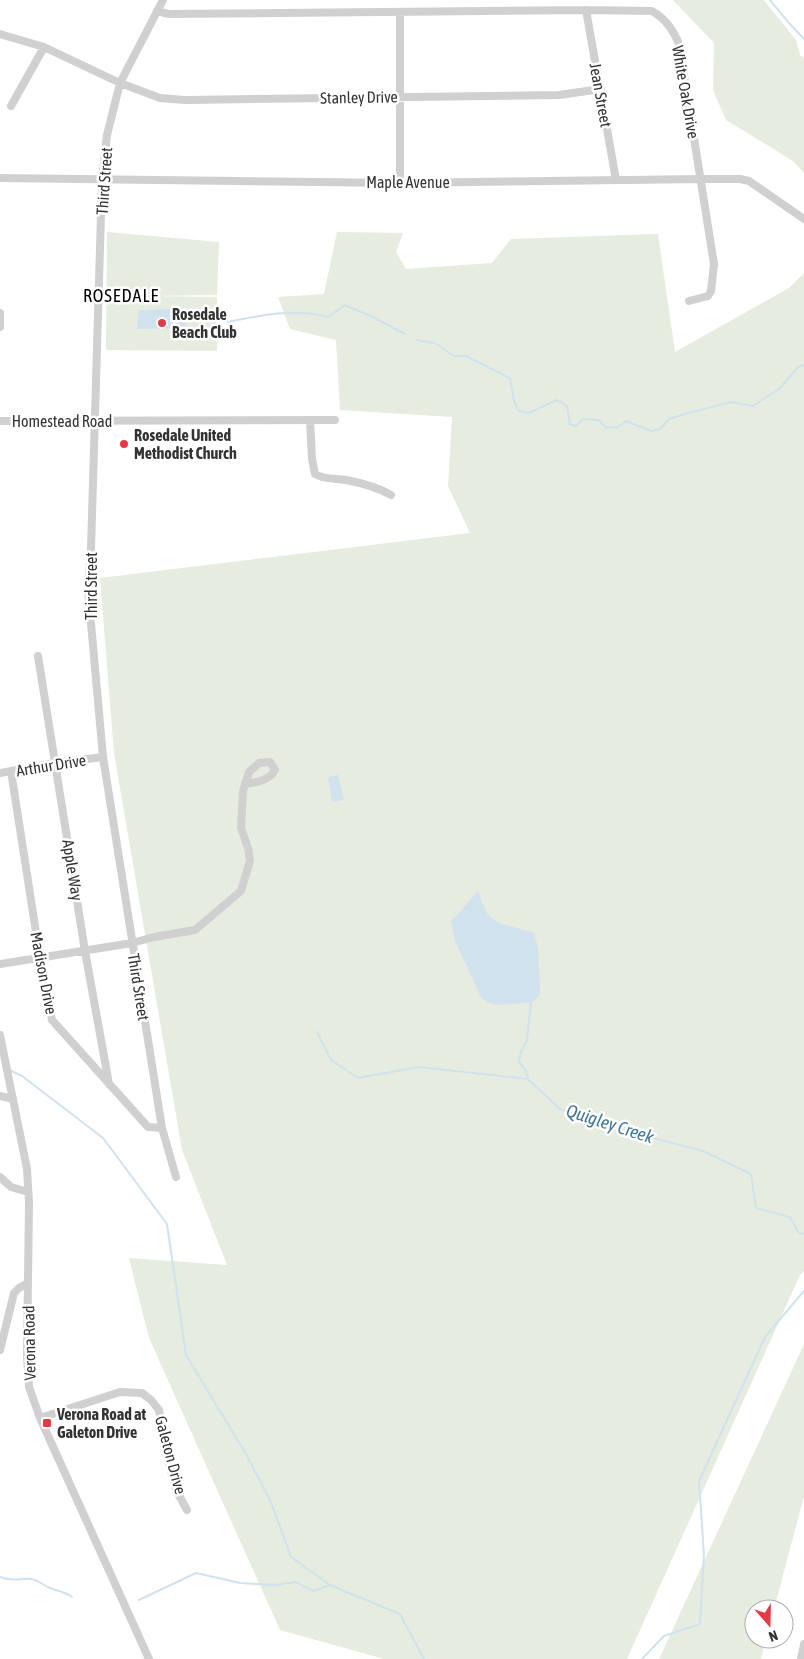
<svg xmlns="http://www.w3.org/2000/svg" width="804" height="1659" viewBox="0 0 804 1659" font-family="'Asap Condensed',sans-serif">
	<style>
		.green { fill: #e6ecdf }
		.water { fill: #cfe2ee }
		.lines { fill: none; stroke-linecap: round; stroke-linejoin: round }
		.stream { stroke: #cfe2ee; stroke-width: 2 }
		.minor { stroke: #d0d0d0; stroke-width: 8 }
		.poi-dot { fill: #e63946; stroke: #fff; stroke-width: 2 }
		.labels { text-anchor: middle; stroke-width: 5; stroke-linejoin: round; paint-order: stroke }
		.street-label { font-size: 16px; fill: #333; stroke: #fff }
		.poi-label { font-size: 16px; font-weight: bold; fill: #333; stroke: #fff; text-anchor: start }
		.neighbourhood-label { font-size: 18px; letter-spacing: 1px; fill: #000; stroke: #fff }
		.water-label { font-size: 18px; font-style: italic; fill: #3f7597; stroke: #fff }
	</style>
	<rect width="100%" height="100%" fill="#fff"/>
	<!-- green -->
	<path class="green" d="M673,0H764L796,40L800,55L804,58V173L793,161L726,120L713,90L714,43Z
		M107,232L219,242L217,295L146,296L217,297V351L106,350Z
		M337,232L403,233L396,252L406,269L492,263L511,239L658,234L675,352L789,288L804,273V1271L800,1275L627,1659H384L280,1630L149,1338L129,1258L227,1265L182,1150L114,753L100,578L470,533L448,486L452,417L340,410L336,340L290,329L278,297L324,294Z
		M804,1344V1496L774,1609H754V1639H766L761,1659H659Z"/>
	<!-- water -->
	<path class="water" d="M185,309V328L137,329L138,310Z
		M338,775L344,800L332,802L328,777Z
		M478,891C481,898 483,906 487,913C494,926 522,928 534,933L538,948L540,989V994L533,1002L500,1005L488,1003L481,997L455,941L451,920L459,913Z"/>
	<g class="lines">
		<!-- stream -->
		<path class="stream" d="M770,0L789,23L804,39
			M228,322C261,315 295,308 328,317L345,305L375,318L405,334
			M417,340L435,343L454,356H466L510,378L514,401L519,411L529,413L557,400L567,406L570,424L576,426L583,419L599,420L606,428L618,427L626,421L651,431L660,429L669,419L681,415L731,402L753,406L779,389L798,367L804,365
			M317,1032L331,1060L358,1078L419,1067L528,1079L560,1109L630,1132L703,1151L751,1174L756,1208L790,1217L799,1233L804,1234
			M9,1070L22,1076L103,1138L167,1224L186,1355L246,1454L271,1502L291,1557L330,1585L400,1614L424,1659
			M528,1078L525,1069L519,1062L521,1052L527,1040L531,1002
			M0,1577C11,1582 21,1578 32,1579C38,1580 44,1586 50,1588C58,1591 65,1592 72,1597
			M139,1600L196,1573L240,1583L275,1585L296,1582L313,1591L330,1585
			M642,1659L664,1636L700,1624L704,1555L699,1481L765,1337L804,1291"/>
		<!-- minor -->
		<path class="minor" d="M163,0L120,83L107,135L102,181L91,549L88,590L103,757L162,1128L176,1177
			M586,10L616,180
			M157,11L169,14L586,10L652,11C666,19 673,30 679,44L714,264L711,291L708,296L689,301
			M0,34L44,47L120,83L160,98L185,100L559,95L601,89
			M11,106L44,47
			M0,178L400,183L701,179H740L749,181L804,219
			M400,183V13
			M0,313V327
			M310,420L312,459L315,474C324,480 336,478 346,480C362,483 377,487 391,495
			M0,421L335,420
			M38,656L85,951L109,1084
			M11,771L40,958L52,1020L148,1127L162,1128
			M0,773L56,763L103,757
			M0,964L132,943L154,937L195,930L241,891L250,861L248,848L241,828L243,791L249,772L259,763L270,762L275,770C270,780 255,783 245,784
			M0,1035L27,1169L29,1203L27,1356L29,1387L40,1418L149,1659
			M0,1096L13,1099
			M0,1177L11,1187L28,1192
			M0,1350L14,1293L19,1288L28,1283
			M40,1418L120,1392L142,1393L151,1400L159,1410L168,1459L176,1490L187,1510
			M801,1659L804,1644"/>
	</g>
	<!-- markers -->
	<g class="poi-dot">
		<circle cx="162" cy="323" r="5"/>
		<circle cx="124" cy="444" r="5"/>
		<rect x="42" y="1418" width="10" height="10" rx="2.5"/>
	</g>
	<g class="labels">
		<!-- street labels -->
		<g class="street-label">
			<text transform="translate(686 92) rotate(80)" y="6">White Oak Drive</text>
			<text transform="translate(601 95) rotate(80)" y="6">Jean Street</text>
			<text transform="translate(359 97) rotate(-1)" y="6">Stanley Drive</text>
			<text transform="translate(104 181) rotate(-86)" y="6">Third Street</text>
			<text x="408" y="188">Maple Avenue</text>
			<text x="62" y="427">Homestead Road</text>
			<text transform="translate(91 586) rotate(-90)" y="6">Third Street</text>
			<text transform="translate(51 765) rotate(-9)" y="6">Arthur Drive</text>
			<text transform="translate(73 870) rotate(81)" y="6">Apple Way</text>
			<text transform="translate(44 973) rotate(79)" y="6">Madison Drive</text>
			<text transform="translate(139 987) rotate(81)" y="6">Third Street</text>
			<text transform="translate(29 1343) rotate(-91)" y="6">Verona Road</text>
			<text transform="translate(171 1455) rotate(75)" y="6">Galeton Drive</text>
		</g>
		<!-- poi labels -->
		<g class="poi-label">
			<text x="172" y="320">Rosedale<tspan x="172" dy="18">Beach Club</tspan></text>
			<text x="134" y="441">Rosedale United<tspan x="134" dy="18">Methodist Church</tspan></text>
			<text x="57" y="1420">Verona Road at<tspan x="57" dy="18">Galeton Drive</tspan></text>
		</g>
		<!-- neighbourhood labels -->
		<g class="neighbourhood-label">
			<text x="121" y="302">ROSEDALE</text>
		</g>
		<!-- water labels -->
		<g class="water-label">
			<text transform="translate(610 1124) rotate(18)" y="6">Quigley Creek</text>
		</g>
	</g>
	<!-- north arrow -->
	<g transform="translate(769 1624) rotate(160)"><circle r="24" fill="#ffffff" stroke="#adadad"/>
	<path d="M0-4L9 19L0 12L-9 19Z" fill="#e63946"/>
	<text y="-8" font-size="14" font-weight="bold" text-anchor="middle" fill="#333333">N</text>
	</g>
</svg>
